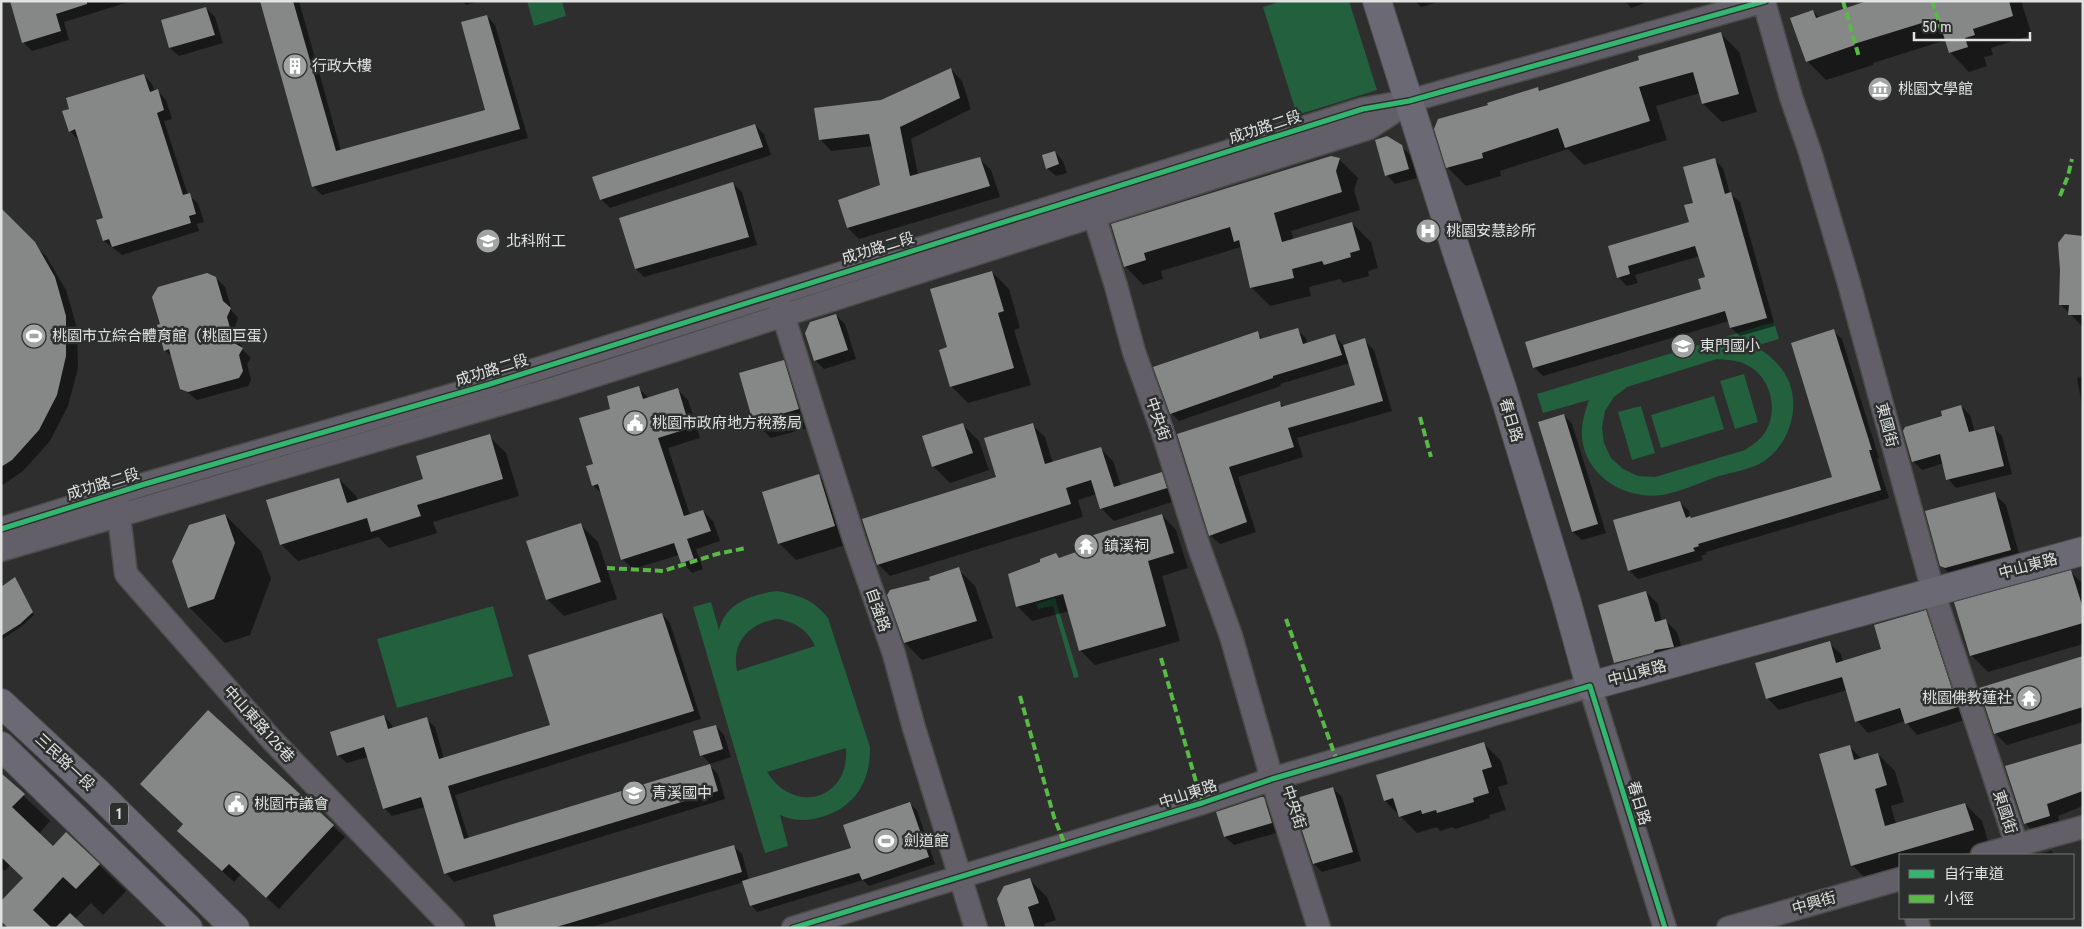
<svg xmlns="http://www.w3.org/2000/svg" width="2084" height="929" viewBox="0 0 2084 929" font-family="'Roboto Condensed','Noto Sans TC',sans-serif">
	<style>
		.green { fill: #22603e; fill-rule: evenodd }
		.shadow { fill: #0007 }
		.building { fill: #868887 }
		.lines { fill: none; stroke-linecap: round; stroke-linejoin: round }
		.minor-casing { stroke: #4a4b4a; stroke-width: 25 }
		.major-casing { stroke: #4a4b4a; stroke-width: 30 }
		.minor { stroke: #625f69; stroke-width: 22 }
		.major { stroke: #6b6974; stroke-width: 28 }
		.quiet { stroke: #58b947; stroke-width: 4; stroke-dasharray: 8 4; stroke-linecap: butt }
		.cycleway-casing { stroke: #2c2f2d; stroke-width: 8 }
		.cycleway { stroke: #33b770; stroke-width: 5 }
		.labels { text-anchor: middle; stroke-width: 5; stroke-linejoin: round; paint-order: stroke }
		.shield { fill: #2c2f2d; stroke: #abadac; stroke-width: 1 }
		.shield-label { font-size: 14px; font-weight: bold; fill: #e1e3e2 }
		.poi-label { font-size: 15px; fill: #e1e3e2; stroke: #2c2f2d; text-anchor: start }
		.street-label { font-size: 15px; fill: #e1e3e2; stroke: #2c2f2d }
	</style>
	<rect width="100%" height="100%" fill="#2d2e2d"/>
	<!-- green -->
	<path class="green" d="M527,1H562L566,16L534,26Z
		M1282,1H1349L1377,90L1297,115L1263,7Z
		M1774,322L1779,339L1755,346C1765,352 1774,359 1781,368C1804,397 1793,442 1763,462C1752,469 1729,473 1716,477C1699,483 1680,492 1662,495C1625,500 1585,476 1582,437C1581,424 1585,412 1589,400L1543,413L1537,394ZM1717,359C1728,360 1738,360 1747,365C1770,377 1778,406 1767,429C1762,439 1754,444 1745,450L1655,477L1638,476L1623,469L1611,458L1604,443L1602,427L1605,411L1614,397L1627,387Z
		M1744,374L1758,422L1735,429L1720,381Z
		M1714,396L1724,429L1661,448L1651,415Z
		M1641,406L1655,453L1632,460L1618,412Z
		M777,591C799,595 814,600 828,618L870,747C871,785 851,812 813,819C802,821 790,820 780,815L788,846L765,853L693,607L711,602L719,630C725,603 753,594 777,591ZM778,619C796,623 807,629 815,646L737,671C731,641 751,622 778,619ZM846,748C850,799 795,816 767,772Z
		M1055,598L1079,677L1074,678L1053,606L1038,609L1036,604Z
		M493,606L513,676L397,708L377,639Z"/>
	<!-- shadow -->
	<path class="shadow" d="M11,1H132L64,22L69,40L32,51L23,42Z
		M261,1H299L341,151L487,111V16L495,25L528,138L322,195L313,186Z
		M462,1H480L466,5Z
		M1415,1H1442L1421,7Z
		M1625,1H1650L1631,8Z
		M1872,1H2021L2032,35L1991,48L1993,55L1984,57L1987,66L1969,72L1950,52L1946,40L1873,63V65L1826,80L1807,61L1813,11L1820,18Z
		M206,8L215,17L223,43L179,56L170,48L162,21Z
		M1721,34L1739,52L1757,112L1722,122L1703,104L1700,93L1656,106L1667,140L1584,165L1568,149L1500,171L1501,176L1466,186L1448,168L1435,129L1489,106L1538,88L1541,92Z
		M951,69L962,81L971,109L911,139L918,175L979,158L991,170L1000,197L859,239L848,228L840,200L881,186L873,146L831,151L820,139L881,101Z
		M144,75L152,84L155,92L158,91L166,100L172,119L164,121L188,195L198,203L204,222L197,224L199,231L122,255L104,241L105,219L78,140L70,131Z
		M755,125L764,134L771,155L610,208L601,199Z
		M1401,146L1410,155L1417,178L1395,184L1387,175Z
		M1055,152L1063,161L1067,173L1056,176L1047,168Z
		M1339,159L1358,178L1354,190L1360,210L1291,231L1294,240L1352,223L1371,242L1378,268L1368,271L1369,276L1343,283L1340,279L1309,287L1311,296L1270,306L1251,287L1241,247L1161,271L1163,279L1143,285L1125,266L1113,226Z
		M1714,159L1723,168L1730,194L1740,202L1775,326L1740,336L1731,328L1729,321L1543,376L1534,367L1703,290L1706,278L1700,256L1635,275L1638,283L1627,286L1618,277L1609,247L1691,223L1695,204Z
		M733,184L742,192L757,245L644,277L636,269Z
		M1,212L46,256L66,290L77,328L78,368L68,406L50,441L23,471L1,486Z
		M2083,237V327L2060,304Z
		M992,272L1009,289L1020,328L1014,330L1031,385L968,403L951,386L948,348Z
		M216,278L225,287L232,311L238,318L235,327L242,349L251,358L247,364L251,380L248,386L197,400L182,388L172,357L165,350L161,325Z
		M836,315L845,324L856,359L824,369L815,360Z
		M1297,330L1306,338L1307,344L1335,336L1344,346L1364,340L1374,350L1392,411L1297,438L1303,457L1238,477L1256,532L1220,544L1210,535L1179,435L1279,403L1284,407L1357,386L1350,363L1280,384L1281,386L1179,421L1171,413L1257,333L1264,340Z
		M1833,331L1842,339L1879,458L1877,459L1889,498L1706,552L1707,554L1701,556L1703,560L1638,579L1629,570L1680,502L1689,511L1691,520L1834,477Z
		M783,362L800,379L815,426L771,438L754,421Z
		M2083,377V411L2077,378Z
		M638,388L649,398L678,390L688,400L700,438L668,448L690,515L703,511L713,521L720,541L696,549L703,569L692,573L682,562L679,555L633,569L622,559L603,495L593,485L595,464L612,410Z
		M1961,406L1970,415L1975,432L1993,427L2002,436L2012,474L1956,488L1948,479L1944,463L1922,470L1913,461L1944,417Z
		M1564,415L1572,424L1606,533L1582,540L1573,532Z
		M962,424L979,441L989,470L950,483L933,466Z
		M1032,425L1045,437L1053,463L1101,449L1113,461L1121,486L1161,474L1174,486L1178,500L1114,521L1101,508L1097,494L1078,500L1083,517L890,576L878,564L998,478Z
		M489,436L506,453L519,496L433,522L437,533L389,548L378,537L298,561L281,544L339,479L356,496L358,501L424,480Z
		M818,475L835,492L852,543L796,560L779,543Z
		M1994,494L2006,505L2021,562L1953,577L1941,565Z
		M225,515L261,551L271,579L250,635L225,643L189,607Z
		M1162,515L1176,530L1188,568L1162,576L1180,641L1095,665L1080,650L1069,611L1032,621L1017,606L1042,563L1056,554L1060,559L1095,547Z
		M581,525L598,542L617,599L564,616L547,599Z
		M958,569L975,586L993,638L922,660L905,643L889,595Z
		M2071,572L2083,584V644L1988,672L1971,655Z
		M15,579L34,615L22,626L1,640V589Z
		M1646,592L1658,604L1662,622L1666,621L1677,632L1685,658L1627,674L1615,663Z
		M1925,612L1937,623L1968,719L1917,735L1905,721L1868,733L1857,721L1847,690L1779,710L1767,698L1829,643L1841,654L1843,662L1883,650Z
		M662,614L670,623L701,719L455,795L469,839L709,765L718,774L725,799L454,882L446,873L425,807L392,816L384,808L368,757L347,763L338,755L384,716L392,725L393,729L426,719L435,727L444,759L551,726Z
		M2083,657V722L2007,745L1995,733Z
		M716,726L724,735L731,757L710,764L702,755Z
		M1484,744L1501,761L1508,784L1498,787L1506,810L1489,815L1490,818L1455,829L1453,827L1440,831L1437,827L1417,833L1385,801Z
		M2083,744V806L2058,816L2061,827L2036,835L2025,823Z
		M1850,747L1862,759L1878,754L1895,771L1904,802L1891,806L1896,824L1965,804L1982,821L1990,847L1961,855H1900V873L1869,882L1852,865Z
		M1,774L50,821L39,834L53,848L99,865L126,891L103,915L91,903L75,919L84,928H9L24,878L10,865L5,871L1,868Z
		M1333,788L1342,797L1361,861L1322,872L1314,864Z
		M1263,799L1272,808L1280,832L1234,845L1225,837L1218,813Z
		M910,804L917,810L935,864L869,886L863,880L757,912L751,905L744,882L588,928H498L733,846L742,854L749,880L852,849Z
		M333,826L345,837L279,909L241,874L234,882L190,842Z
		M2051,851L2056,855H2035Z
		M1030,880L1047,897L1056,920L1044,924L1046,928H1007Z"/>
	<!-- building -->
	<path class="building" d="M10,1H87V4L56,14L61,31L22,43Z
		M260,1H293L336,151L485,110L461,22L487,15L520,129L312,187Z
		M1867,1H2009L2013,16L1973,29L1975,35L1965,38L1968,47L1949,53L1938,18L1854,44L1855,45L1806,62L1790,18L1813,10L1816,18Z
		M206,7L215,35L169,48L161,20Z
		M1721,32L1739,94L1702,104L1693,72L1639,87L1650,121L1565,148L1558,128L1482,153L1483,158L1446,168L1434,129L1438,119L1488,105L1487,103L1538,87L1539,91L1639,60L1638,56Z
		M951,68L960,98L900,127L910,176L980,157L990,186L847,228L838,200L880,185L869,134L819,140L814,108L881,100Z
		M144,74L150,92L158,89L164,110L157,113L183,195L190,193L196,214L189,216L191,223L112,247L109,239L103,241L96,220L103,218L75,129L69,132L62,111L69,109L66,98Z
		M755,124L763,147L600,200L592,177Z
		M1387,136L1402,145L1409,169L1385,176L1375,140Z
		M1055,151L1059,164L1046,169L1042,155Z
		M1331,156L1340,158L1336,171L1342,192L1274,213L1282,242L1352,222L1360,250L1350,253L1351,257L1324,265L1322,261L1292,269L1294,278L1250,288L1239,240L1234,242L1230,227L1144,253L1146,260L1124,267L1111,224Z
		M1715,158L1725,194L1731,192L1767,318L1730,328L1725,311L1533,368L1525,342L1701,289L1698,279L1705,277L1695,246L1628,266L1630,274L1617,278L1608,246L1689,222L1684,205L1693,203L1683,167Z
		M733,182L749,237L635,269L619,218Z
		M1,208L35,242L55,277L66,316V356L57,395L39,430L12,460L1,467Z
		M2065,234L2083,236V315H2068L2069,305H2059L2060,270L2058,243Z
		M992,271L1004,311L998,313L1014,368L950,387L939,350L947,347L930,289Z
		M207,273L216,277L223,301L231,308L227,317L234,343L243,348L239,355L243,371L239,378L188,392L180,389L169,349L164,351L157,325L160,324L152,297L158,287Z
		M836,314L848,350L814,361L805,333L810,322Z
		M1298,328L1303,344L1335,334L1342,355L1273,376V378L1170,414L1153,367L1258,331L1260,339Z
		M1834,329L1872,450H1869L1881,490L1698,544L1699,546L1693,548L1695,551L1628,571L1613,520L1680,501L1686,518L1690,516L1691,518L1832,477L1791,343Z
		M1365,338L1383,401L1288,428L1294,447L1229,467L1247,522L1209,536L1177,434L1280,401L1281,407L1355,385L1343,345Z
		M784,360L799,409L753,422L739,373Z
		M639,386L643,399L678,388L690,428L658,438L684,516L703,510L711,531L687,539L694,559L681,563L674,543L621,560L598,484L592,486L586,466L593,464L579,418L610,409L607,396Z
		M1961,405L1969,432L1994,426L2004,466L1946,480L1940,454L1912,462L1903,431L1905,427L1942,416L1941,411Z
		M1564,414L1598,524L1572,532L1538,422Z
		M963,423L973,453L932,467L922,436Z
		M1033,423L1045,464L1101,447L1114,487L1162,472L1167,488L1100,509L1091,480L1066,488L1071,504L877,565L862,519L996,477L984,438Z
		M490,434L503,479L417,505L421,516L371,532L367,518L280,545L266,500L339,478L347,503L423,479L416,456Z
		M819,474L835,526L778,544L762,492Z
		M1995,492L2011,550L1945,568L1940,566L1925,511Z
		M225,514L235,543L214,599L188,608L172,561L189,525Z
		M1162,514L1174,553L1148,561L1166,626L1079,651L1063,594L1016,607L1008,574L1040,562V559L1056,553L1059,558L1093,546L1090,536Z
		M581,523L601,582L546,600L526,541Z
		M959,567L977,621L904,643L887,595L890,590L930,580L929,577Z
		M2071,570L2083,608V623L1970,656L1954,602Z
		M15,577L33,612L20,624L1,636V587Z
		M1646,591L1655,622L1666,619L1674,647L1655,650L1653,653L1614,663L1598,605Z
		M1926,610L1958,707L1905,724L1900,708L1855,722L1842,677L1766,699L1755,663L1830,641L1836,663L1881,649L1874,625Z
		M662,613L694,711L448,786L464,839L710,764L718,791L444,874L421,797L383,809L364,747L337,756L330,732L384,715L388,729L427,717L439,759L550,725L528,655Z
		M2083,656V707L1994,734L1979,688Z
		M208,710L334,825L266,898L229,864L222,871L177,831L183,824L140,784Z
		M716,725L723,749L700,756L693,731Z
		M1484,742L1492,767L1482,770L1489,793L1473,798L1474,802L1437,813L1436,810L1422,814L1421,810L1399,817L1393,798L1384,801L1376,775Z
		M2083,743V791L2047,804L2050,816L2024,824L2005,766Z
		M1850,745L1854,760L1878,753L1887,785L1875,789L1885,826L1965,803L1974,830L1851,866L1819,754Z
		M1,773L25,794L12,807L53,846L66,832L100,864L76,889L63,877L33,910L52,928H8L1,921V901L23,878L1,857Z
		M1333,787L1353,852L1313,864L1294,806L1300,797Z
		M1261,797H1264L1272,823L1224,837L1216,812Z
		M910,802L929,857L862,880L859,873L750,906L742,881L851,848L843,825Z
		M734,845L742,872L553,928H496L493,915Z
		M1030,878L1039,903L1028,907L1035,928H1006L997,899L1004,886Z
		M70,913L86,928H55Z"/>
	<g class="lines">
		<defs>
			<path id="minor" d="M1764,2L1791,97L1810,152L1848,280L1933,591L2017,846
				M1090,202L1116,286L1134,352L1162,430L1199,547L1231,636L1272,779L1319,928
				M779,302L854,539L894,654L914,728L976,928
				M117,500L126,574L272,740L453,928
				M1,529L145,484L487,385L1363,109L1409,101L1765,1
				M1,550L555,388L669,352L1369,128L1403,106
				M1982,855L2083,827
				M1916,918L1919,928
				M793,928L1202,803L1272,779L1590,686L1665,928
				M1728,928L1900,879"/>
			<path id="major" d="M1377,1L1457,253L1503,391L1566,599L1590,686L2083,551
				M1,703L98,793L235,928
				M1,746L188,928"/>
		</defs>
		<!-- minor casing -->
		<use href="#minor" class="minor-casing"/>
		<!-- major casing -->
		<use href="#major" class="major-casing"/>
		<!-- minor -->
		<use href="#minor" class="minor"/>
		<!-- major -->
		<use href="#major" class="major"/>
		<!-- quiet -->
		<path class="quiet" d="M1843,1L1859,57
			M1932,1L1942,32
			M2060,196L2068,176L2072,159
			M1420,417L1431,457
			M607,568L663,571L717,554L746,548
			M1286,619L1337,761
			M1161,658L1202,803
			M1020,696L1054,817L1065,845"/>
		<defs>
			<path id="cycleway" d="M1,529L145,484L487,385L1363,109L1409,101L1765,1
				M793,928L1202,803L1272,779L1590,686L1665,928"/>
		</defs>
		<!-- cycleway casing -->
		<use href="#cycleway" class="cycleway-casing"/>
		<!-- cycleway -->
		<use href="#cycleway" class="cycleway"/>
	</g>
	<!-- icons -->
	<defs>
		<symbol id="building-disc" viewBox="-11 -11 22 22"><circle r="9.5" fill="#a2a4a3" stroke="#2c2f2d"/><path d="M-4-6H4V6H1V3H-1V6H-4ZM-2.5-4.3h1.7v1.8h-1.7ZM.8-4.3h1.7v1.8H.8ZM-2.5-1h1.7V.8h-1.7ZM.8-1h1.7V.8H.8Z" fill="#fff"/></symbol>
		<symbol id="museum-disc" viewBox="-11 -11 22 22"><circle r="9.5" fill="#a2a4a3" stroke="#2c2f2d"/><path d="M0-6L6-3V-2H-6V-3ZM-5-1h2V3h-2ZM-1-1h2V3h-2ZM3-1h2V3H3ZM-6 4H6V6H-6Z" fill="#fff"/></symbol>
		<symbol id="hospital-disc" viewBox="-11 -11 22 22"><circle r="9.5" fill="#a2a4a3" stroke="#2c2f2d"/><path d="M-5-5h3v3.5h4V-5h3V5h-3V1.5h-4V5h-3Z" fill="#fff"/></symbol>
		<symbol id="school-disc" viewBox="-11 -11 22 22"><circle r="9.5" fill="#a2a4a3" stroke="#2c2f2d"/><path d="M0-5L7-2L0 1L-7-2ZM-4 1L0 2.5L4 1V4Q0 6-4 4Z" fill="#fff"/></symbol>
		<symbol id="stadium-disc" viewBox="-11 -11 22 22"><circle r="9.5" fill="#a2a4a3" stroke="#2c2f2d"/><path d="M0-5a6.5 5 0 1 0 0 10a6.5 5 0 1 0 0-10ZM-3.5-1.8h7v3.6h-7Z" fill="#fff"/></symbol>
		<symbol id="civic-disc" viewBox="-11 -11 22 22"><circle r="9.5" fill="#a2a4a3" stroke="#2c2f2d"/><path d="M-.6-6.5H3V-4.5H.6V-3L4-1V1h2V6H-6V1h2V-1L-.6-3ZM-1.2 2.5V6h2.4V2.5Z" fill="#fff"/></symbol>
		<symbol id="temple-disc" viewBox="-11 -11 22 22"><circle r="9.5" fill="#a2a4a3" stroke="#2c2f2d"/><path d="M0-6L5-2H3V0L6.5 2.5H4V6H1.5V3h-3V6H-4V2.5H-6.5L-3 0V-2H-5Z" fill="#fff"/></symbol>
	</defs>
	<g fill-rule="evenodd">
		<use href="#building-disc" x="281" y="52" width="28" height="28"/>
		<use href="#museum-disc" x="1866" y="75" width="28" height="28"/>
		<use href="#hospital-disc" x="1414" y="217" width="28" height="28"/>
		<use href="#school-disc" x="474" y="227" width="28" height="28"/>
		<use href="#stadium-disc" x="20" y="322" width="28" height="28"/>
		<use href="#school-disc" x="1669" y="332" width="28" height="28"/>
		<use href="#civic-disc" x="621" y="409" width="28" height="28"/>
		<use href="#temple-disc" x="1072" y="532" width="28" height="28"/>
		<use href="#temple-disc" x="2015" y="684" width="28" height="28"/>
		<use href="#school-disc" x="620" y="779" width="28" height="28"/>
		<use href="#civic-disc" x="222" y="790" width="28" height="28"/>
		<use href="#stadium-disc" x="872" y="827" width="28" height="28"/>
	</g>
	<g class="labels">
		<!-- shield labels -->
		<rect class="shield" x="110" y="802.5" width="18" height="23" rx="4"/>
		<g class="shield-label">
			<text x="119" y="819">1</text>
		</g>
		<!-- poi labels -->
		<g class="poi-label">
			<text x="312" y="71">行政大樓</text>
			<text x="1898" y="94">桃園文學館</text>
			<text x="1446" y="236">桃園安慧診所</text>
			<text x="506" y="246">北科附工</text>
			<text x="52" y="341">桃園市立綜合體育館（桃園巨蛋）</text>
			<text x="1700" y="351">東門國小</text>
			<text x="652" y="428">桃園市政府地方稅務局</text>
			<text x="1104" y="551">鎮溪祠</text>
			<text x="2012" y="703" text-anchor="end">桃園佛教蓮社</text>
			<text x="652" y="798">青溪國中</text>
			<text x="254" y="809">桃園市議會</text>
			<text x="904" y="846">劍道館</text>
		</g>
		<!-- street labels -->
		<g class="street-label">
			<text transform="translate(1265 127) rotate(-18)" y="5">成功路二段</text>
			<text transform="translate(878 248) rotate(-17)" y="5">成功路二段</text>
			<text transform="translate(492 370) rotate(-17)" y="5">成功路二段</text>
			<text transform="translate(1158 419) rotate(71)" y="5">中央街</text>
			<text transform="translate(1511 420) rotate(73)" y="5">春日路</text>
			<text transform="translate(1887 425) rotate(75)" y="5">東國街</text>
			<text transform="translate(103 484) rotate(-17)" y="5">成功路二段</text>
			<text transform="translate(2028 566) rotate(-15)" y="5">中山東路</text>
			<text transform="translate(878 610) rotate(71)" y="5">自強路</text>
			<text transform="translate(1637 673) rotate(-15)" y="5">中山東路</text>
			<text transform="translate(259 724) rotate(48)" y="5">中山東路126巷</text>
			<text transform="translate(65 762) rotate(43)" y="5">三民路一段</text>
			<text transform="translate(1188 794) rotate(-18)" y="5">中山東路</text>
			<text transform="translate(1639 803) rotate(73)" y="5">春日路</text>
			<text transform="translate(1294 807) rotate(72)" y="5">中央街</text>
			<text transform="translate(2005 812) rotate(72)" y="5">東國街</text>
			<text transform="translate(1814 903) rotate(-16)" y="5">中興街</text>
		</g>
	</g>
	<!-- border -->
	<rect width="2084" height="929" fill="none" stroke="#e1e3e2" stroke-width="5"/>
	<!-- legend -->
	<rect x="1899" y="854" width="175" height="65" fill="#2c2f2d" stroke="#747775"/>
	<rect x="1909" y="870" width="25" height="8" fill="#33b770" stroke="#747775"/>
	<text x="1944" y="879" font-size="15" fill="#e1e3e2">自行車道</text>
	<rect x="1909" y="895" width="25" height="8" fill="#58b947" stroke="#747775"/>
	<text x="1944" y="904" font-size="15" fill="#e1e3e2">小徑</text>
	<!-- scale -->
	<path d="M1914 32v8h116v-8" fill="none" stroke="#e1e3e2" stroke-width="2.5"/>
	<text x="1922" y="32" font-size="15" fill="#e1e3e2" stroke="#2c2f2d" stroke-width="4" paint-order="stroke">50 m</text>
</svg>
